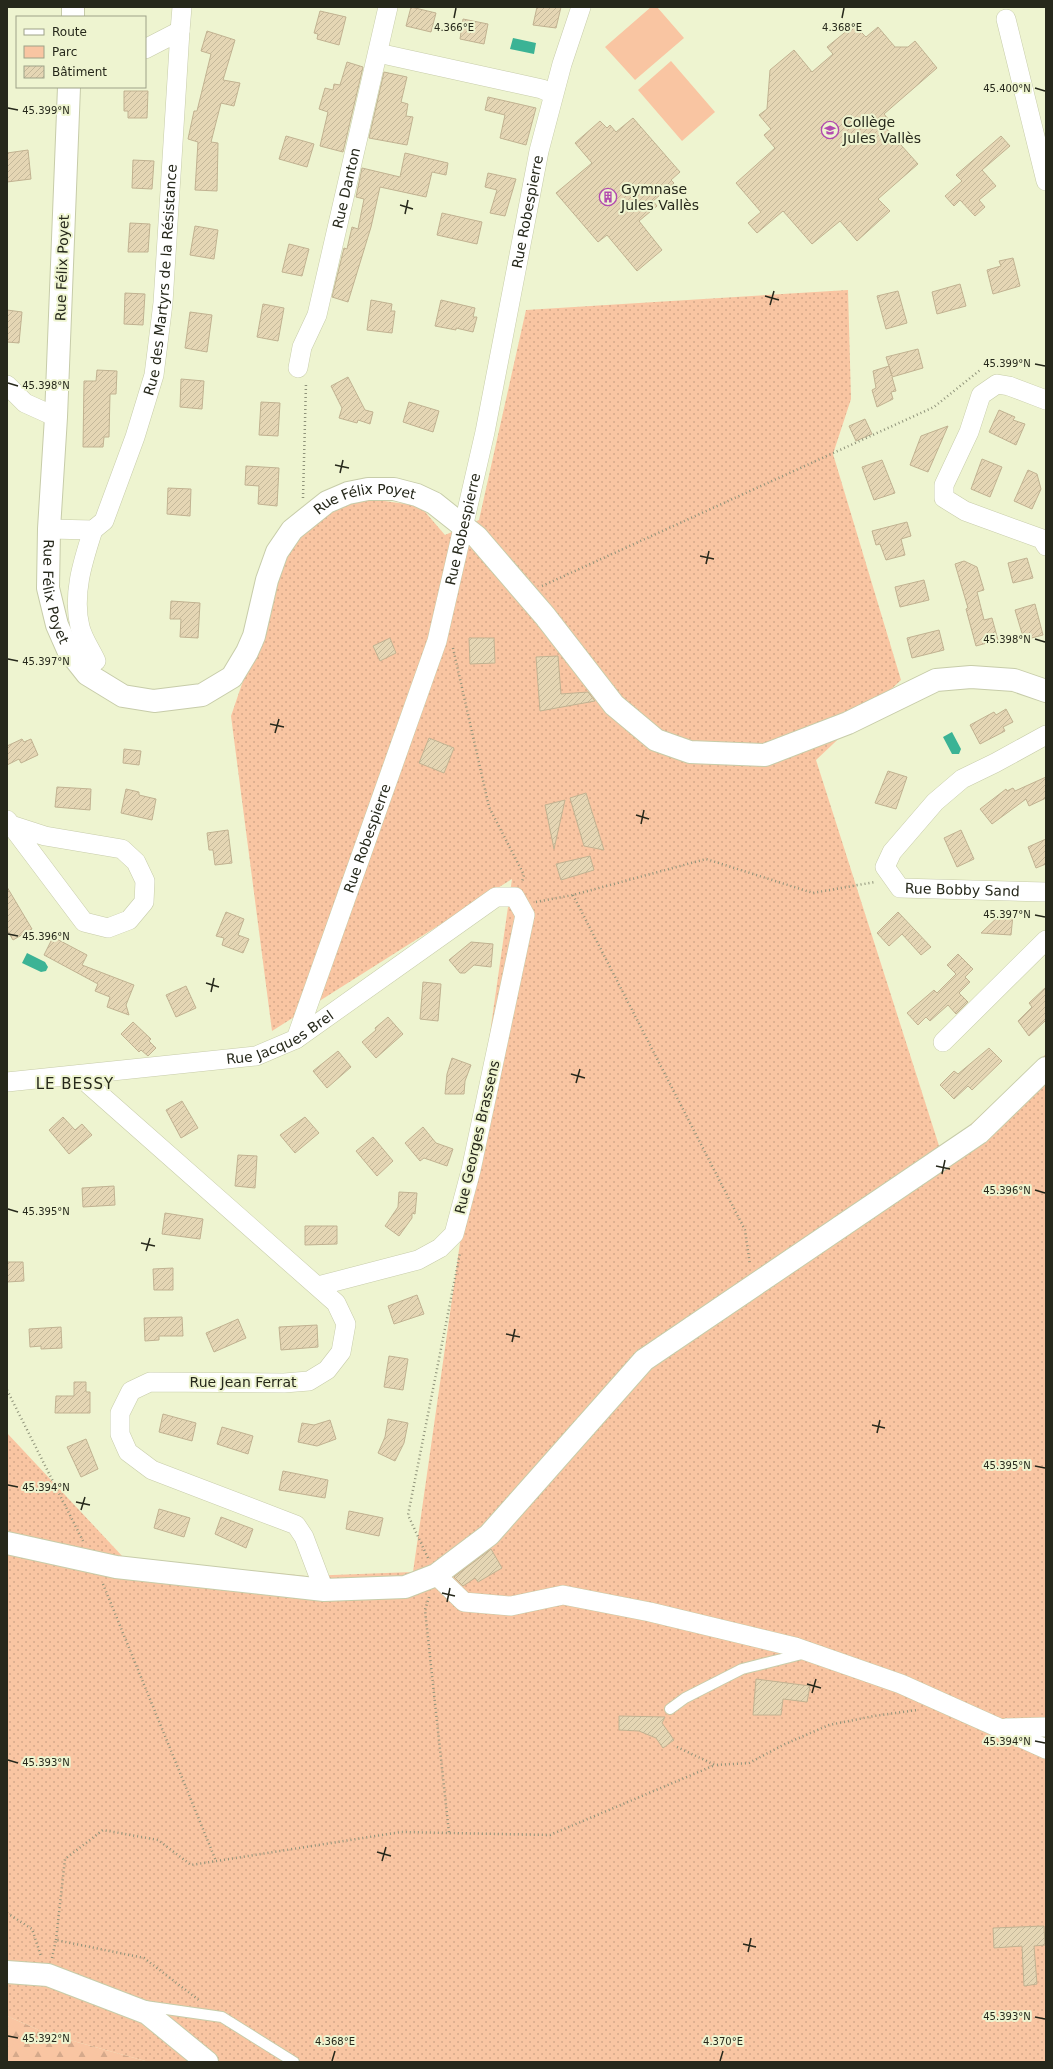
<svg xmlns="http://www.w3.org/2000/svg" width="1053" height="2069" viewBox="0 0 1053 2069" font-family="'DejaVu Sans',sans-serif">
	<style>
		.grass { fill: url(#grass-dots) }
		.forest { fill: url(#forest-firs) }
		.green { fill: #f9c5a2 }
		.water { fill: #3bb395 }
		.building { fill: url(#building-hatch); stroke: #c1b291 }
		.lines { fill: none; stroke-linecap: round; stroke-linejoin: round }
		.lane-casing { stroke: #c7cca9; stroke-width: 12 }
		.street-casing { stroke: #c7cca9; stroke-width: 20 }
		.secondary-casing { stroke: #c7cca9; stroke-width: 24 }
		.path { stroke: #8e9279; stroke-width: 2.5; stroke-dasharray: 1 3; stroke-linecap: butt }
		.lane { stroke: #fff; stroke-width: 10 }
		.street { stroke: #fff; stroke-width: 19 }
		.secondary { stroke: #fff; stroke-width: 22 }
		.ticks { fill: none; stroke: #26281b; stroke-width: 1.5 }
		.labels { text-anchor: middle; stroke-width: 4; stroke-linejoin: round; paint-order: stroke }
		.poi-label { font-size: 14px; fill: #26281b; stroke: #eef4d0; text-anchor: start }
		.street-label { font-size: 14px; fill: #26281b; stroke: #eef4d0 }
		.neighbourhood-label { font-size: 15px; letter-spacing: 1px; fill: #26281b; stroke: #eef4d0 }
		.ticks-label { font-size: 10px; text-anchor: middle; fill: #26281b; stroke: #eef4d0; stroke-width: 4; stroke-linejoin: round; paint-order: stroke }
	</style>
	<defs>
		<pattern id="grass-dots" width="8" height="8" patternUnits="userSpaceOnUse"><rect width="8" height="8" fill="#f9c5a2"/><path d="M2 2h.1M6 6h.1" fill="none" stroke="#d5a98b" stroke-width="1.8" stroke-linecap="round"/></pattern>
		<pattern id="forest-firs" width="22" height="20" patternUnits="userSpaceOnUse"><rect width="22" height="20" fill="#f9c5a2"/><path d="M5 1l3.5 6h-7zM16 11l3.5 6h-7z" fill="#d5a98b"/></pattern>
		<pattern id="building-hatch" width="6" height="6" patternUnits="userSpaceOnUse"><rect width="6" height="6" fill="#e5d6b4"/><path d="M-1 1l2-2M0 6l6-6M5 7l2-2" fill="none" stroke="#c4b89a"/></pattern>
	</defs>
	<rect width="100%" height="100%" fill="#eef4d0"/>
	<!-- grass -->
	<path class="grass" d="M848,290L851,399L833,454L901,680L816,760L941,1152L1046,1054V2062H149L48,2034L7,2016V1433L124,1558L306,1576L413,1572L512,879L272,1031L231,716L291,541L320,518L363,498L420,506L445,535L479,520L526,310Z"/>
	<!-- forest -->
	<path class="forest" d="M7,2016L48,2034L149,2062H7Z"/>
	<!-- green -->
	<path class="green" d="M651,7H657L684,38L635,80L605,47Z
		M671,61L715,112L682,141L638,90Z"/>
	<!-- water -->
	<path class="water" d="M513,38L536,43L534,54L510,49Z
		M952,732L961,749L959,754H952L943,737Z
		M27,953L45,962L48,967L46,971L41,972L22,963Z"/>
	<!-- building -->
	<path class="building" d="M411,7L436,13L431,32L406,26Z
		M537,7H561L556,28L533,25Z
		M320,11L346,17L339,45L317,39L318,34L314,33Z
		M463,19L488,24L484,44L460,39Z
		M854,25L866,37L878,27L895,47H908L915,41L937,68L884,114L889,120L883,125L918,164L878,199L890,211L857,241L840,221L812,244L783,211L757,233L748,223L761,212L736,183L775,148L764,135L771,129L759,115L767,109L770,70L794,50L812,72L833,54L827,47Z
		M207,31L235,40L223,80L240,83L234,106L221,103L211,142L218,143L217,191L195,190L198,142L188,139L194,111H197L211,54L201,51Z
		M347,62L363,67L343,152L320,146L328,112L319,109L325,88L333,90L334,84L340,85Z
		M384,72L407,77L401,102L408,104L406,116L413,117L407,145L369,138Z
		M124,91H148L147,118H128V111H124Z
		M488,97L536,108L526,145L500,138L505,115L485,110Z
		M633,118L680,172L671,180L674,183L653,201L657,206L639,221L662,250L637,271L607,235L598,242L556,193L592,163L575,143L600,121L607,128L610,125L616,132Z
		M286,136L314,144L307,167L279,159Z
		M1001,136L1010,146L982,170L996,186L979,200L985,207L975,216L960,200L954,206L945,196L962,181L956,175Z
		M28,150L31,179L7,182V153Z
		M405,153L448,163L446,175L432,172L426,197L380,187L371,227L348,302L332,297L344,248L347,249L352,227L358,229L364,199L356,197L362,168L400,177Z
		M133,160L154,161L152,189L132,188Z
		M488,173L516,179L505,216L490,213L497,190L485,187Z
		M442,213L482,222L477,244L437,235Z
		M130,223L150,224L148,252H128Z
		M195,226L218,230L214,259L190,255Z
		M289,244L309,249L302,276L282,272Z
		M1013,258L1020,286L993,294L987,270L1001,266L999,261Z
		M960,284L966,306L937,314L932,292Z
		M898,291L907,323L886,329L877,296Z
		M125,293L145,294L143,325L124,324Z
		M371,300L392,304L391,311H395L392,333L367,330Z
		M441,300L475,308L473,317H477L473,332L456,328V330L435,326Z
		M263,304L284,308L278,341L257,337Z
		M7,310L22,312L19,343L7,342Z
		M190,312L212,315L207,352L185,348Z
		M918,349L923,368L892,377L896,391L891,392L893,399L877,407L872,390L876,388L873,371L889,366L892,376L886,357Z
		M97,370L117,371L116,394H110L109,437H104L103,447H83L84,381H96Z
		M348,377L365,410L373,412L370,424L358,420L357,423L339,418L342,408L331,386Z
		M181,379L204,381L202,409L180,407Z
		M261,402L280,403L278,436L259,435Z
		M409,402L439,411L433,432L403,422Z
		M999,410L1015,417L1013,420L1025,424L1016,445L989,432Z
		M865,419L872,434L856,441L849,426Z
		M948,426L928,472L910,465L921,436Z
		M982,459L1002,467L990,497L971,489Z
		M882,460L895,493L874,500L862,467Z
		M246,466L279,468L277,506L258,504L259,486L245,485Z
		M1028,470L1037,474L1041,489L1032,509L1014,501Z
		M168,488L191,489L190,516L167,514Z
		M907,522L911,536L901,539L905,555L886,560L880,544L876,545L872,531Z
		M1027,558L1033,578L1013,583L1008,563Z
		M964,561L977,567L984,590L977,592L984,620L992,618L998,640L976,646L966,609L968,608L955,564Z
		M924,580L929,600L900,607L895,587Z
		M171,601L200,603L198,638L180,637L181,619H170Z
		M1035,604L1043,635L1024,640L1015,610Z
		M939,630L944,650L912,658L907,638Z
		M390,638L396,653L380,661L373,646Z
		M469,638H494L495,663L470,664Z
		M558,656L561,694L588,692L595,701L540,711L536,657Z
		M1006,709L1013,722L1003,727L1005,731L980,744L970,725L994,712L996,715Z
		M429,738L454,748L444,773L419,763Z
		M22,739L24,742L31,739L38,755L21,763L19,759L7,765V746Z
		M124,749L141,751L139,765L123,763Z
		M888,771L907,777L896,809L875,803Z
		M1046,777V798L1029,806L1026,799L992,824L980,809L1006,789L1007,791L1013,788L1015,791Z
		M57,787L91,789L90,810L55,807Z
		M126,789L139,792V795L156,799L152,820L121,813Z
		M586,793L604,850L584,846L570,798Z
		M565,800L554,849L545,805Z
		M228,830L232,863L215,865L213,850H209L207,833Z
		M961,830L974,859L957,867L944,838Z
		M1046,839V864L1036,868L1028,847Z
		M590,856L594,870L561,880L556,864Z
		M7,887L32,929L13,940L7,930Z
		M226,912L244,919L238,935L249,939L243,953L222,945L224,938L216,936Z
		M898,912L931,947L921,955L902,934L889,946L877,933Z
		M1001,914L1013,915L1011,935L981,933Z
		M53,937L87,955L82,965L134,985L126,1005L129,1015L107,1007L110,997L95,991L98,984L44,955Z
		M471,942L493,944L491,967L474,965L465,973H460L449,960Z
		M958,954L973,969L965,977L970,982L959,993L968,1002L956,1014L948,1005L930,1021L926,1017L918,1025L907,1013L934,990L937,993L956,974L947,965Z
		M423,982L441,984L438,1021L420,1019Z
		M186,986L196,1008L176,1017L166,995Z
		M1046,987V1022L1045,1021L1029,1036L1018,1021L1032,1007L1029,1003Z
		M388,1017L403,1034L376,1058L362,1042L376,1030L375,1028Z
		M133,1022L151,1039L149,1041L156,1048L148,1056L141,1050L139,1052L121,1034Z
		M989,1048L1002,1061L972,1090L968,1086L954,1099L940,1085L954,1071L958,1074Z
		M338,1051L351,1067L327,1088L313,1071Z
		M452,1058L471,1065L465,1081L464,1094H445L447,1074Z
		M182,1101L198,1128L181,1138L166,1110Z
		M63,1117L75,1130L82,1124L92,1135L69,1154L49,1130Z
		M305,1117L319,1133L295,1153L280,1135Z
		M423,1127L436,1143L453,1149L447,1166L424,1158L420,1161L405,1143Z
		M373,1137L393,1161L377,1176L356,1151Z
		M238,1155L257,1156L255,1188L235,1186Z
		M114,1186L115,1205L83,1207L82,1188Z
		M399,1192L417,1193L415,1214L412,1213V1218L399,1236L385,1226L398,1207Z
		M165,1213L203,1219L200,1239L162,1234Z
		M305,1226H337V1244L305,1245Z
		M7,1262H23L24,1281L7,1282Z
		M173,1268V1290H154L153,1269Z
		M417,1295L424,1314L394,1324L388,1306Z
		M182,1317L183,1336H159V1340L145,1341L144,1318Z
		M238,1319L246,1338L214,1352L206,1333Z
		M317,1325L318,1347L281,1350L279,1327Z
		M61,1327L62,1348L41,1349V1346L30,1347L29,1329Z
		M389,1356L408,1359L403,1390L384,1387Z
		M74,1382H86V1392H90V1413H55L56,1396H74Z
		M163,1414L196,1423L192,1441L159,1432Z
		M388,1419L408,1423L404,1443L395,1461L378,1453L385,1437Z
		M330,1420L336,1439L317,1446L298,1442L302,1423L314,1425Z
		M222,1427L253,1436L248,1454L217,1444Z
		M86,1439L98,1469L81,1477L67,1447Z
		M283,1471L328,1480L325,1498L279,1490Z
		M159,1509L190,1518L184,1537L154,1528Z
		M349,1511L383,1518L379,1536L346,1529Z
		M221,1517L253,1529L246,1548L215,1534Z
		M491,1549L502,1568L478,1582L475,1578L463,1586L454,1577Z
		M756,1679L810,1686L807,1702L783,1699L781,1715H753Z
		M619,1716L665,1717L662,1723L674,1740L663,1748L656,1738L639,1731L619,1730Z
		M1044,1926L1045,1945L1034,1946L1037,1984L1024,1986L1022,1946L994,1948L993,1928Z"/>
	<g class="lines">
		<defs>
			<path id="lane" d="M670,1709L685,1698L742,1669L806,1653
				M145,2006L222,2017L294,2062"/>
			<g id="street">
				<path d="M1006,19L1046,181"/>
				<path d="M180,31L182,7"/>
				<path d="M378,53L542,89L553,94"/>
				<path id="s1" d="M298,368L302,347L317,315L388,7"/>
				<path d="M7,385L25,403L56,417"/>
				<path d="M1046,400L1009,386L997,384L981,395L969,432L944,485V498L965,511L1042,539L1046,546"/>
				<path id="s2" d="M49,529L93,530L104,521L135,437L154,375L163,303L180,31L145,49"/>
				<path d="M93,530C83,561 72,594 80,627C83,639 91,650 96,661"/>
				<path id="s3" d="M1046,735L995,763L962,779L935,802L892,852L885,867L900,888L1046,892"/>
				<path d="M7,820L11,825L84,922L108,928L129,920L144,902L145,881L136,862L122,849L45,836L11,825"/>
				<path id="s4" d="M296,1039L437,641L485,432L539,151L562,64L581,7"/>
				<path d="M943,1042L1046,940"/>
				<path d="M78,1075L336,1303L346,1324L341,1352L327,1370L309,1381L284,1383L150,1382L131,1391L120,1413V1434L128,1452L152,1470L296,1525L304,1537L324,1590"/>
				<path id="s5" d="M7,1082L256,1056L296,1039L496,897H515L525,915L471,1170L454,1234L440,1248L418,1260L318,1286"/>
				<path d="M436,1575L464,1602L511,1606L563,1595L650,1612L795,1647L901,1684L1046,1749"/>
				<path d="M1006,1728L1046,1727"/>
			</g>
			<g id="secondary">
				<path d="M73,17V7"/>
				<path id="s6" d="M69,87L56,417L49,529L48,588L57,625L68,650L87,674L123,696L154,701L202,695L232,677L247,652L254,636L267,580L277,552L292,530L327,502L348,493L368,489H394L417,495L434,503L477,537L545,616L614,705L656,740L690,752L765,755L848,723L936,680L971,677L1014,680L1046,691"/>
				<path d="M7,1543L116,1567L324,1590L405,1587L436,1575L489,1535L644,1360L979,1133L1046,1068"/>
				<path d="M7,1972L48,1975L147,2013L207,2062"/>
			</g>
		</defs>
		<!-- lane casing -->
		<use href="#lane" class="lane-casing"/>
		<!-- street casing -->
		<use href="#street" class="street-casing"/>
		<!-- secondary casing -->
		<use href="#secondary" class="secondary-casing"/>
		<!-- path -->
		<path class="path" d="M303,498L306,383
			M542,586L934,407L980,370
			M453,648L489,807L524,875L522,882
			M573,895L745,1230L750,1265
			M536,902L573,895L706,859L813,893L875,882
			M7,1390L83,1541
			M428,1558L408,1515L460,1253
			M103,1584L216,1861
			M429,1597L425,1610L449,1833
			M677,1747L715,1765L749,1763L785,1744L829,1725L874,1716L917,1710
			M7,1913L32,1929L41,1956
			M56,1940L65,1859L103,1830L158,1840L191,1865L401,1832L550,1835L715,1765
			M52,1958L56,1940L144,1958L200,2001"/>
		<!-- lane -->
		<use href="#lane" class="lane"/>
		<!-- street -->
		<use href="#street" class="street"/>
		<!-- secondary -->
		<use href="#secondary" class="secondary"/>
	</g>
	<!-- ticks -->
	<path class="ticks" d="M454,18L456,8M842,18L844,8M1035,88L1045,91M8,108L18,110M400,205L413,209M405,214L408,200M765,296L779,300M770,305L774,291M1035,364L1045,366M8,383L18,386M335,465L349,468M340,473L343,460M700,556L714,559M706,564L709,551M1035,639L1045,642M8,659L18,661M270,724L284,727M275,733L279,719M636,815L649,819M641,824L644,810M1035,915L1045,917M8,934L18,936M206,983L219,987M211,992L214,978M571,1074L585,1078M576,1083L580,1069M936,1166L950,1169M942,1174L945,1160M1035,1190L1045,1193M8,1209L18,1212M141,1243L155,1246M146,1251L150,1238M506,1334L520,1337M512,1342L515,1329M872,1425L885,1428M877,1433L880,1420M1035,1466L1045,1468M8,1485L18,1487M76,1502L90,1505M81,1510L85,1497M442,1593L455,1596M447,1602L450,1588M807,1684L821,1688M812,1693L816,1679M1035,1741L1045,1743M8,1760L18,1763M377,1852L391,1856M382,1861L386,1847M743,1944L756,1947M748,1952L751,1938M1035,2017L1045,2019M8,2036L18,2038M332,2061L335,2051M720,2061L723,2051"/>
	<!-- icons -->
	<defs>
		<symbol id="school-ring" viewBox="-11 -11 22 22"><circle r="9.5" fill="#eef4d0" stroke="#b24baf" stroke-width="1.5"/><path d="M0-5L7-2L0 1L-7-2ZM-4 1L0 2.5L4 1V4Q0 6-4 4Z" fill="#b24baf"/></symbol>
		<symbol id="building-ring" viewBox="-11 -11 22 22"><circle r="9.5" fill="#eef4d0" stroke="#b24baf" stroke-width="1.5"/><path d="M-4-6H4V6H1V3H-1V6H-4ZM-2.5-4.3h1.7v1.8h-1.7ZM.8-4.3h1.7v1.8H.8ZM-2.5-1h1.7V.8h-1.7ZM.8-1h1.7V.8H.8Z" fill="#b24baf"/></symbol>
	</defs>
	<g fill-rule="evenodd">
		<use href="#school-ring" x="820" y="120" width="20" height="20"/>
		<use href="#building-ring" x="598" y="187" width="20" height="20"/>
	</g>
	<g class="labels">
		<!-- poi labels -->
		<g class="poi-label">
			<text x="843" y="127">Collège<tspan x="843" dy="16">Jules Vallès</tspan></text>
			<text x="621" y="194">Gymnase<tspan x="621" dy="16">Jules Vallès</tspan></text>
		</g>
		<!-- street labels -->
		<g class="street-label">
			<text dy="5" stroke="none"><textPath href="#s1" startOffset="187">Rue Danton</textPath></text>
			<text dy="5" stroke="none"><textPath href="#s4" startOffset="861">Rue Robespierre</textPath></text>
			<text transform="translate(62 268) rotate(-88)" y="5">Rue Félix Poyet</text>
			<text dy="5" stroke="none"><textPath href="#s2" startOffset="308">Rue des Martyrs de la Résistance</textPath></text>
			<text dy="5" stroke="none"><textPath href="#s6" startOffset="998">Rue Félix Poyet</textPath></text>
			<text dy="5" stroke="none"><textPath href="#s4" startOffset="537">Rue Robespierre</textPath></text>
			<text dy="5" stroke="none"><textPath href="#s6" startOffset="506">Rue Félix Poyet</textPath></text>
			<text dy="5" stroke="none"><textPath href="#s4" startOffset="213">Rue Robespierre</textPath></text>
			<text dy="5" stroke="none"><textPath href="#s3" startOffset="301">Rue Bobby Sand</textPath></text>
			<text dy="5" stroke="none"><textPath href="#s5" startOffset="279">Rue Jacques Brel</textPath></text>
			<text transform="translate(477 1137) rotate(-77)" y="5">Rue Georges Brassens</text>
			<text x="243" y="1387">Rue Jean Ferrat</text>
		</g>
		<!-- neighbourhood labels -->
		<g class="neighbourhood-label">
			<text x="75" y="1089">LE BESSY</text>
		</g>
	</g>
	<g class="ticks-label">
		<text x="454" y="31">4.366°E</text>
		<text x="842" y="31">4.368°E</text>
		<text x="1007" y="92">45.400°N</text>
		<text x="46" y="114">45.399°N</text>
		<text x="1007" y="367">45.399°N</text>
		<text x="46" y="389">45.398°N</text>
		<text x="1007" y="643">45.398°N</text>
		<text x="46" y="665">45.397°N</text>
		<text x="1007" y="918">45.397°N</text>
		<text x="46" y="940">45.396°N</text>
		<text x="1007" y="1194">45.396°N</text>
		<text x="46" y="1215">45.395°N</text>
		<text x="1007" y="1469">45.395°N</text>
		<text x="46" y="1491">45.394°N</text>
		<text x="1007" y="1745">45.394°N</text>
		<text x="46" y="1766">45.393°N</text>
		<text x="1007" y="2020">45.393°N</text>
		<text x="46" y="2042">45.392°N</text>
		<text x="335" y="2045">4.368°E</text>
		<text x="723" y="2045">4.370°E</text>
	</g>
	<!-- border -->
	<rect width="1053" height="2069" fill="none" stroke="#26281b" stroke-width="16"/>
	<!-- legend -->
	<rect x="16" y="16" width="130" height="72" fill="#eef4d0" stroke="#9ea288"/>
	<rect x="24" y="29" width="20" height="6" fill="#ffffff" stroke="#9ea288"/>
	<text x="52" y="36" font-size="12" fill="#26281b">Route</text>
	<rect x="24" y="46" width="20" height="12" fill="#f9c5a2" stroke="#9ea288"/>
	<text x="52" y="56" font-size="12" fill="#26281b">Parc</text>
	<rect x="24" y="66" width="20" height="12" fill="url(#building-hatch)" stroke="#9ea288"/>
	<text x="52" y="76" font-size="12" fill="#26281b">Bâtiment</text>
</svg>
